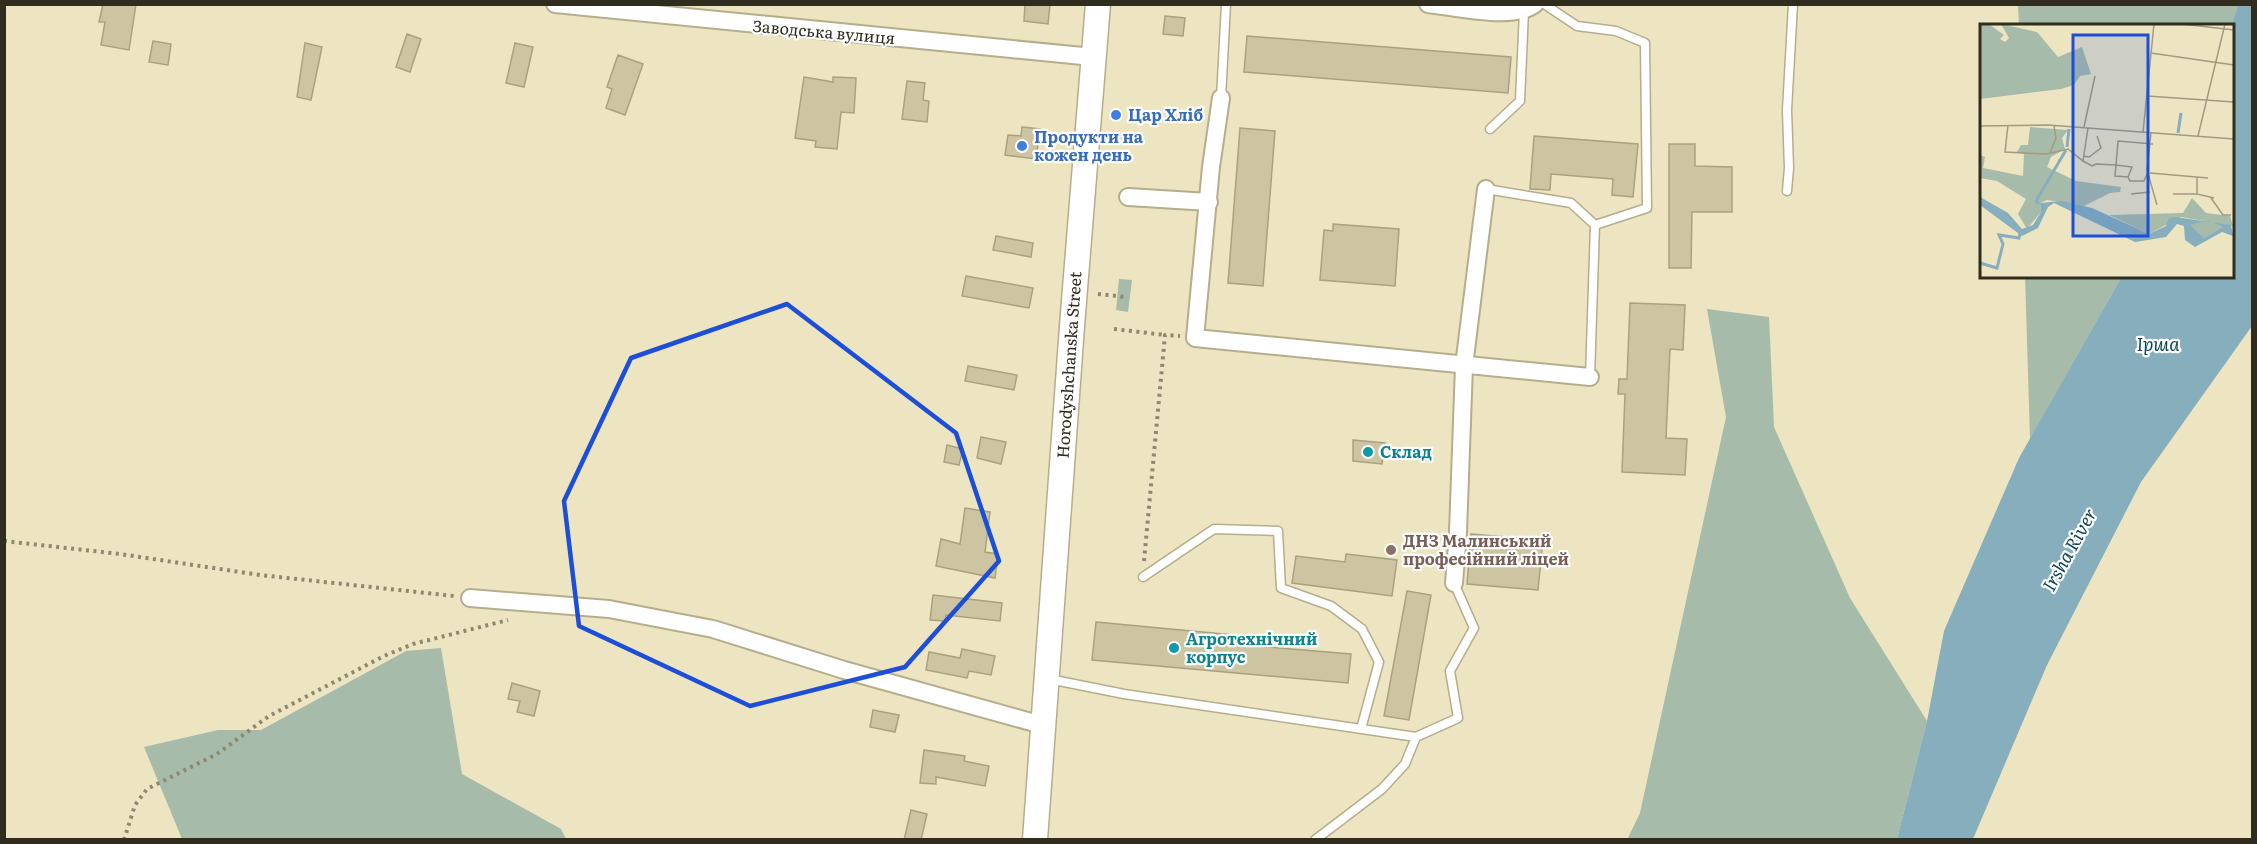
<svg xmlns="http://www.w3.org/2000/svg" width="2257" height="844" viewBox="0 0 2257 844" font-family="Literata,serif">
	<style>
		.green { fill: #a6bbaa }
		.water { fill: #86aebc }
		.building { fill: #cdc4a2; stroke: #a9a180; stroke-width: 1.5 }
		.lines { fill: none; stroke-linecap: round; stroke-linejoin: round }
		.lane-casing { stroke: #b6ad8c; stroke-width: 11 }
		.street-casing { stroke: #b6ad8c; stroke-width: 20 }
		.secondary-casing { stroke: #b6ad8c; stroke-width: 27 }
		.path { stroke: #8e8870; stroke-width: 4; stroke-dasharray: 3 4.5; stroke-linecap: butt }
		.lane { stroke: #fff; stroke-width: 8 }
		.street { stroke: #fff; stroke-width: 16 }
		.secondary { stroke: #fff; stroke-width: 24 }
		.marked { fill: none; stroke: #1d4ed8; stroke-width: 4.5; stroke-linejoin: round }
		.shop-dot { fill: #3f7fe0; stroke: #fff; stroke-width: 2 }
		.culture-dot { fill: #0f9aa8; stroke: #fff; stroke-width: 2 }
		.education-dot { fill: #8d6e63; stroke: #fff; stroke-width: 2 }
		.labels { text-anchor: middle; stroke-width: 4.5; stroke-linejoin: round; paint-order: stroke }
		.street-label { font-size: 16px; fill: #302d1f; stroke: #fff }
		.shop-label { font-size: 16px; font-weight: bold; fill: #366cbe; stroke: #fff; text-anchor: start }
		.culture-label { font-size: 16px; font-weight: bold; fill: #0d838f; stroke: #fff; text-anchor: start }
		.education-label { font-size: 16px; font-weight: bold; fill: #785e54; stroke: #fff; text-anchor: start }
		.water-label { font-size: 18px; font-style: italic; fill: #0d4757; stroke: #fff }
		.inset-river { fill: none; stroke: #86aebc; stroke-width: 3 }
		.inset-road { fill: none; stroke: #a19b81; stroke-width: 1.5 }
		.view { fill: #1d4ed8; fill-opacity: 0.15; stroke: #1d4ed8; stroke-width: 3 }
		.inset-edge { fill: none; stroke: #302d1f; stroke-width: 3 }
	</style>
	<rect width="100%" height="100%" fill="#ede4c2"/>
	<!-- green -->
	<path class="green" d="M2018,5V4L2238,5L2231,26L2019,25Z
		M2025,276H2122L2030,439Z
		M1119,279L1132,280L1128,312L1116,310Z
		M1707,309L1769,317L1774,427L1850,598L1927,721L1897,839L1627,840L1640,813L1726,417Z
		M441,648L462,774L561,829L566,839H182L144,747L218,730H261L406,651Z"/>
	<!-- water -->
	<path class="water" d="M2238,5H2252V326L2141,482L2047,665L1973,839H1897L1927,721L1944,631L2019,458L2122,276H2232L2231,26Z"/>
	<!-- building -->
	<path class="building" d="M103,4H136L129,50L101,45L105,22H99Z
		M1025,4H1050L1048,24L1024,21Z
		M1165,16L1185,18L1183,36L1163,34Z
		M407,34L421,39L410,72L396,67Z
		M1247,36L1511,57L1508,93L1244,72Z
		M153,41L171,44L168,65L149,62Z
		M305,43L322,47L311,100L297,97Z
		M515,43L533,47L524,87L506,83Z
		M618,55L643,64L625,115L606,108L612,89L607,87Z
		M804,77L833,82V77L856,78L854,113L841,112L837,149L815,147L816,141L795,138Z
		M907,81L925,83L923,100L929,101L927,122L902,119Z
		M1022,127L1040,129L1036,159L1005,155L1008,135L1021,136Z
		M1240,128L1275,131L1263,286L1228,283Z
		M1534,136L1638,144L1633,197L1612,195L1613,179L1551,174L1550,190L1530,189Z
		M1669,144H1695V166L1732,167V212H1692L1691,268H1669Z
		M1333,224L1399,229L1395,286L1320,280L1324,230L1333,231Z
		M996,236L1033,243L1031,257L993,250Z
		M966,276L1033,288L1029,308L962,296Z
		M1630,303L1685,305L1683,350L1670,349L1666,438L1687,439L1685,475L1622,472L1625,394H1618L1619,379H1627Z
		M968,366L1017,375L1014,390L965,381Z
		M981,437L1006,442L1001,464L977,458Z
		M1353,440L1385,443L1382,464L1353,461Z
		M947,445L963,449L959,465L944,462Z
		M965,508L990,512L985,552L998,554L995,578L936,566L941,539L960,544Z
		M1471,534L1543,540L1538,590L1467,584Z
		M1346,554L1397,560L1392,596L1292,583L1296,556L1345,562Z
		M1407,591L1431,595L1409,720L1384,716Z
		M933,595L1002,603L1000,621L946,615L945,621L930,620Z
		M1096,622L1255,637L1254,646L1351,654L1348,683L1092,660Z
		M962,649L995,656L991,675L969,671L967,678L926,670L929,652L960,658Z
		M512,683L540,691L534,716L517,712L520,701L508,699Z
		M873,710L899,715L895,732L870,727Z
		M924,750L965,756L964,761L989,766L985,786L936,777V784L920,783Z
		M911,810L927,814L921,840H904Z"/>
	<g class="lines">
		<defs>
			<path id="lane" d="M1544,4L1577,26L1616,31L1645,43L1647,208L1595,225
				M1221,98L1226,4
				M1490,129L1520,101L1524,11
				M1486,189L1571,203L1595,225L1590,377
				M1787,191L1789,168L1787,110L1793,4
				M1143,577L1214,529L1278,531L1281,588L1331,606L1362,629L1379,662L1361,729
				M1049,679L1124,694L1416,737L1405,764L1382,789L1315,840
				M1416,737L1458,718L1450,671L1474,628L1454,583"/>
			<path id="street" d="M555,4L1093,57
				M1428,4C1455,7 1513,21 1535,4
				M1221,98L1211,167L1195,338L1590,377
				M1128,197L1209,202
				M1454,583L1458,532L1464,366L1486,189
				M470,598L609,609L713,629L844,670L1042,725"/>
			<path id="secondary" d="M1035,840L1072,326L1098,4"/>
		</defs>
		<!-- lane casing -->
		<use href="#lane" class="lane-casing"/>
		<!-- street casing -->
		<use href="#street" class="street-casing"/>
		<!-- secondary casing -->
		<use href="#secondary" class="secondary-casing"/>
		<!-- path -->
		<path class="path" d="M1098,294L1126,297
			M1114,329L1165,335
			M4,541L120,554L260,575L454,596
			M1144,561L1165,335L1180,336
			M124,840L135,805L147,789L217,754L269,716L384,656L413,644L508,620"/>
		<!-- lane -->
		<use href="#lane" class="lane"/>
		<!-- street -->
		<use href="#street" class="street"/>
		<!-- secondary -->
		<use href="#secondary" class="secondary"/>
	</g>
	<!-- marked area -->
	<path class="marked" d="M787,304L956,433L999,561L905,667L750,706L579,626L564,501L631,358Z"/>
	<!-- markers -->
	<g class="shop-dot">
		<circle cx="1116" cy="115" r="6"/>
		<circle cx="1022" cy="146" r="6"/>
	</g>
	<g class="culture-dot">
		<circle cx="1368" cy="452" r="6"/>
		<circle cx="1174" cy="648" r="6"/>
	</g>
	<circle class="education-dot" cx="1391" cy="550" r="6"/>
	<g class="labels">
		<!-- street labels -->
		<g class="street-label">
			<text transform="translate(824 32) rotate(5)" y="6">Заводська вулиця</text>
			<text transform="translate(1069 365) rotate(-86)" y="6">Horodyshchanska Street</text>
		</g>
		<!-- shop labels -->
		<g class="shop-label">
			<text x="1128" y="121">Цар Хліб</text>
			<text x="1034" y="143">Продукти на<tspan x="1034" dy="18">кожен день</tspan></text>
		</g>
		<!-- culture labels -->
		<g class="culture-label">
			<text x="1380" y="458">Склад</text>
			<text x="1186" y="645">Агротехнічний<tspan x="1186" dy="18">корпус</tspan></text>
		</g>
		<!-- education labels -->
		<g class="education-label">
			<text x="1403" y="547">ДНЗ Малинський<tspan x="1403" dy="18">професійний ліцей</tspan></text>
		</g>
		<!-- water labels -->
		<g class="water-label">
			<text x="2158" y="351">Ірша</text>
			<text transform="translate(2070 550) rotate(-61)" y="6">Irsha River</text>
		</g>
	</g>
	<!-- overview -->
	<g transform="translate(1980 24)">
		<rect width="254" height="254" fill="#ede4c2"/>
		<path d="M0,0L10,1L24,11L20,15L25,18L29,14L21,0L57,8L78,33L102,23L111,50L100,52L94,61L81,65L0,75ZM50,103L88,106L82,114L85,125L71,133L67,143L96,157L141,163L140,168L130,169L104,182L67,176L60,179L61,188L47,205L38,190L46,175L17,157L0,154V131L5,133L3,144L43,152L44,130L37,128L41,121H48ZM212,174L226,189L250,192L253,202L201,193L169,210L129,191L203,189ZM228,197L242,203L224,214L209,201Z" fill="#a6bbaa"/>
		<path d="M0,173L28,189L42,205L53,201L61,188L60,179L82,177L112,184L169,210L186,202L189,194L195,193L251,201L253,212L242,208L215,223L205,216L204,202L197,200L186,213L155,218L74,179L68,183L58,204L42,212L0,181ZM228,197L242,203L224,214L210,201Z" fill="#86aebc" fill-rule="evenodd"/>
		<path class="inset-river" d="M198,109L201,89M87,123L89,105M59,180L56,177L86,126M0,239L17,244L23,220L19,211L39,214L40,209"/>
		<path class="inset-road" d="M202,0L254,6M171,29L254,41M167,72L254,78M28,101L25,128L67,130L88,125L103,137L108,104M0,102L68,101L254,115M104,103L115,52M163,108L174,0M171,109L167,146L177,181M218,112L245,0M70,129L76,114L74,102M103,132L109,133L121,124L117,112M103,137L112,142L116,140L136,141L152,143L148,153L135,152L136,141L138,117L173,120M170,149L228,154M148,153L150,157H164L168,148M217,153V170L234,174M151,170L170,168M193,170H217M231,174L243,191H251"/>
		<path class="view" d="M93,11H168V212H93Z"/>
		<rect width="254" height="254" class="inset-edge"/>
	</g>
	<!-- border -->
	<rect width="2257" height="844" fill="none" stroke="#302d1f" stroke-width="12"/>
</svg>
